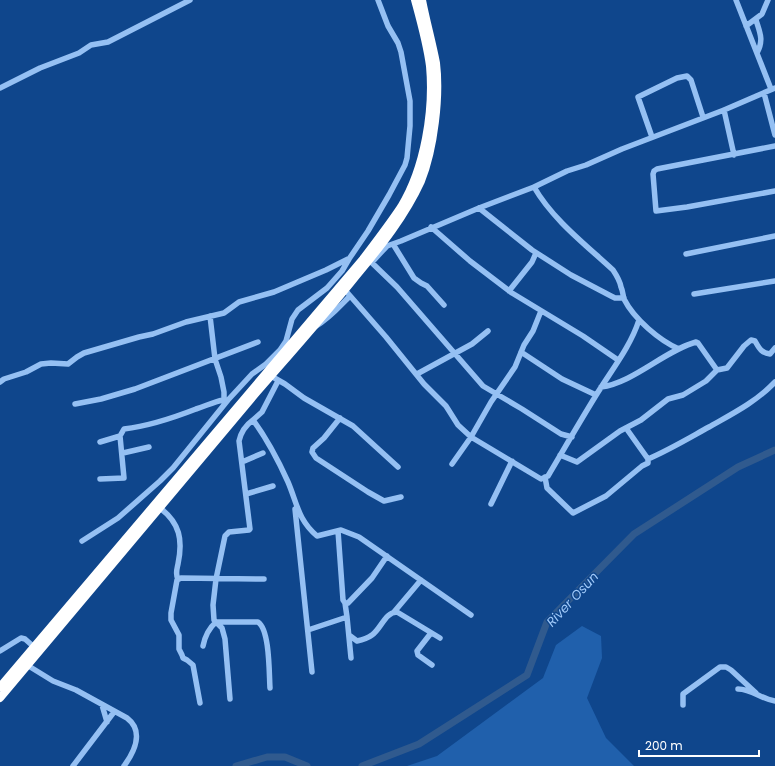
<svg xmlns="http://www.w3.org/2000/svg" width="775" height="766" viewBox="0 0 775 766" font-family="Poppins,sans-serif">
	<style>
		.green { fill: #2060ac }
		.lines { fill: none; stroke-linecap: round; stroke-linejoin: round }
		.river { stroke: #305a8e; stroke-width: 7 }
		.minor { stroke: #95c0f3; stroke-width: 5.5 }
		.highway { stroke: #fff; stroke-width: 8 }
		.labels { text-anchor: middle; stroke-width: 3; stroke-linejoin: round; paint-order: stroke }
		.water-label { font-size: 13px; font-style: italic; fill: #a1cafa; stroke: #0f468c }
	</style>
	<rect width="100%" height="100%" fill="#0f468c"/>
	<!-- green -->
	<path class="green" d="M582,626L601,636L602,658L587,698L606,738L634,766H407L437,756L543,678L556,645Z"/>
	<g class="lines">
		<!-- river -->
		<path class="river" d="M236,766L267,757H285L307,766
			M362,766L419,744L527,675L547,622L634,534L738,467L775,450"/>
		<!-- minor -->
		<path class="minor" d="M736,0L771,89
			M756,20C760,33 764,40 757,53
			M746,26L762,14L768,0
			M0,88L40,68L79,53L91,45L108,42L190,0
			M764,93L775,135
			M724,110L734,155
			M652,137L638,97L677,78L687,76L691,80L703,117
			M775,146L657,169L654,171L653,174L656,211L687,207L775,191
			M534,187C553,220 586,245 613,270C617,276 620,281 621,287C623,291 623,296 624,299C634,319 660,341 679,349
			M479,208L532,250L571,275L611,296L615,298H624
			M431,227L470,261L512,293L583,336L618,360
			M393,244L414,278L421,283L427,286L444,305
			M686,254L775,236
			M370,261L397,287L483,386L522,409L561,434L572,437
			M373,261L387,246L401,241L479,208L534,187L567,171L586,165L622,149L724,110L775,88
			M345,290L386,337L424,384L446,406L458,425L471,437L541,479L548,476C564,449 579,423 595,397C610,372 630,348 639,320
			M509,291L532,262L536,253
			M694,294L775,281
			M210,316L215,359L221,377L224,392V402
			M316,326C329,319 339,307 350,296
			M521,352L562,379L596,395
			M417,374L472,344L488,331
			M271,376L285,384L304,398L353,426L398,467
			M278,381L262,412L253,420C267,439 278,460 288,482C297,503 298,520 317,536L341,530L359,537L471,615
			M0,382L4,379L26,372L41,364L51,363L68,364L77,357L84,353L139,337L153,334L186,322L224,313L239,302L274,292L326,270L348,259
			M601,387C633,383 664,351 696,342L698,343L717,370
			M75,404L101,399L135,389L258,342
			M340,418L324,438L313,448L312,452L316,458L368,492L384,501L401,497
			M100,442L120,436
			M123,453L149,447
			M560,455L577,462L620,431L641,420L668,399L683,395L706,381L717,370L727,368L744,346L751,340L755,341C759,348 761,353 770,354L775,348
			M648,459C669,450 689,438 709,427C732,414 756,402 775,382
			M242,462L263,453
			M452,464L471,437L491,402L515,367L524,345L533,331L541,311
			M545,477L547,488L573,513L606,496L642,466L648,463V459L626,428
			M100,479L124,478L120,436L124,429C149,426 173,418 196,409C206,406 213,402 223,400
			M246,494L273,486
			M491,504L512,461
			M160,508C180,523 183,540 178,564C177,569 175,574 178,579
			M295,509L312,672
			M338,531L343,600L345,603H348L372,578L387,556
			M82,541L118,518L160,481L173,468L228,400L252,374L266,364L280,350L286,341L292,319L298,310L327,288L342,271L349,259L368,231L389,195L405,165L407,158L410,126V101L401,52L398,43L388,26L378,0
			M394,612L421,580
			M347,617L351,658
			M308,630L347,617L345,603
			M431,633L417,651L418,655L432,665
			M349,635L357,641C362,640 368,638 372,635C381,629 385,612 397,612L440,638
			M203,646C205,636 208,629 216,622H258C270,630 269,674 270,688
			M0,651L21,638L25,639L34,647
			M27,665L53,681L76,690L127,718C144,731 135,751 124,766
			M738,689C752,689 761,699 775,701
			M230,699L225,639L222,628L214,620L213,605L216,579L225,536L229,532L249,530L250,529L239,441C241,432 246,425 253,420
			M200,703L193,665L187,660L183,658L182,655L179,649V635L171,620V613L177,580L181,578L264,579
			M102,705L107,722
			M683,705V694L720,667H726L731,670L756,693
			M73,766L114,712"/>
		<!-- highway -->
		<path class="highway" d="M0,687L363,259C376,242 389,225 401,207C425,168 434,110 430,66C427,43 421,22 415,0
			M0,698C85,596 170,494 256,393C290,354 324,316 356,276C381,246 405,216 421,181C434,149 440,96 436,63C432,42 426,21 422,0"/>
	</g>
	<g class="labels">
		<!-- water labels -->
		<g class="water-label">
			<text transform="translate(572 599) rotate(-47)" y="5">River Osun</text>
		</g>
	</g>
	<!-- scale -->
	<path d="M639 750v6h120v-6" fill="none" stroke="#ffffff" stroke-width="2"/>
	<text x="645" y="750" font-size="12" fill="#ffffff" stroke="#0f468c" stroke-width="3" paint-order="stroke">200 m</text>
</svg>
